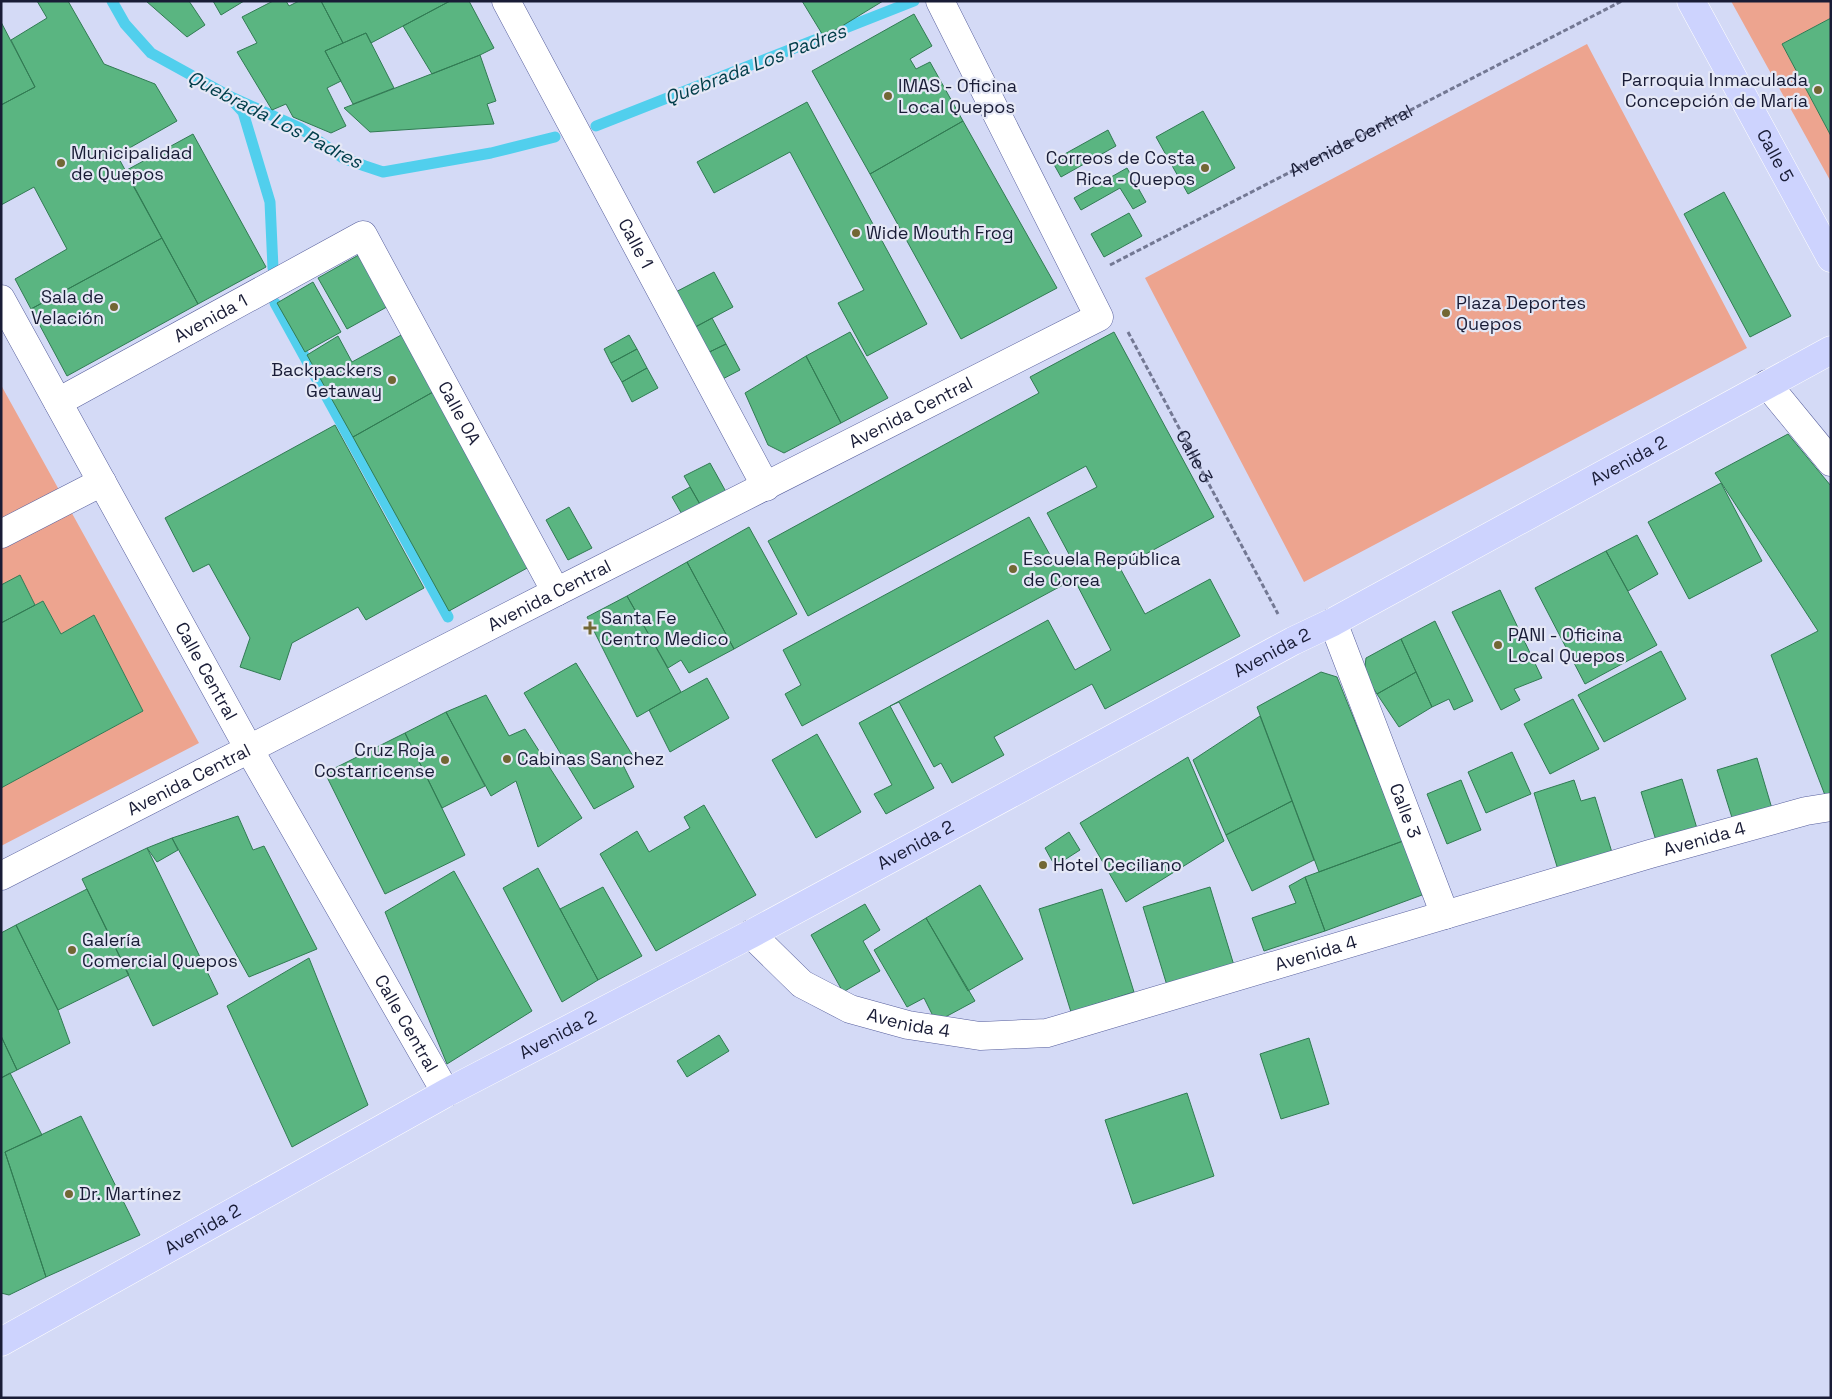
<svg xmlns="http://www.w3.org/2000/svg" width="1832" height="1399" viewBox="0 0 1832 1399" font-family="'Space Grotesk',sans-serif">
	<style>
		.green { fill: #eda48f }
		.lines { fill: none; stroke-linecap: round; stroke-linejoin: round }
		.stream { stroke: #51cfed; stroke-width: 11 }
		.building { fill: #5ab581; stroke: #317b53 }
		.minor-casing { stroke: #575f9d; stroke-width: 29 }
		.major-casing { stroke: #fff; stroke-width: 29 }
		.path { stroke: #737893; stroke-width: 3; stroke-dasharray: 5 2.5; stroke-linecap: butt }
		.minor { stroke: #fff; stroke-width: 28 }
		.major { stroke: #cdd3fe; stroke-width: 28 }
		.poi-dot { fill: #726734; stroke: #e5e8f6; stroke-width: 2 }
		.labels { text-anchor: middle; stroke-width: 4.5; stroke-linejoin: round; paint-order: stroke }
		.poi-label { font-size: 18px; fill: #191c36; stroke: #e5e8f6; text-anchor: start }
		.street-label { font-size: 18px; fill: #191c36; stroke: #e5e8f6 }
		.water-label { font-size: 19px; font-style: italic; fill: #003d49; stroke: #e5e8f6 }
	</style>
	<rect width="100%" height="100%" fill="#d4daf6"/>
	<!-- green -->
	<path class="green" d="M1731,1H1831V18L1782,44L1831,136V182Z
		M1587,44L1747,348L1304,582L1145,278Z
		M1,385L199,743L1,846V788L143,711L94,615L61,634L43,601L35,605L20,576L1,585Z"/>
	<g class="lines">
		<!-- stream -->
		<path class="stream" d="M112,1L125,24L151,53L229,96L300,128L343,158L365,166L383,172L491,153L555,137
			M231,99L243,112L270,202L273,268
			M596,126L914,1
			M275,303L448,617"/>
	</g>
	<!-- building -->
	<path class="building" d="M37,1H68L104,64L155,84L177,121L117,155L162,238L31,309L15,279L67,249L34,187L1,205V105L35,87L11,40L47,18Z
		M146,1H189L205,25L187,37Z
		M213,1H244L221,15Z
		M273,1H286L289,6L299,1H321L343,43L325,51L341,81L327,88L346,126L331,133L293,117L286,104L272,110L237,52L257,43L242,17Z
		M321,1H450L371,43L366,33L343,43Z
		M450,1H469L494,48L480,55L432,74L403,26Z
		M802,1H883L824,37Z
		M914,14L932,46L910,59L916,69L930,62L963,121L870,174L812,71Z
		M1831,18V136L1782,44Z
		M1,22L35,87L1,105Z
		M366,33L394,88L353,104L325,51Z
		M480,55L496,101L487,104L494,124L370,132L344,108Z
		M807,102L927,324L867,356L838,303L864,290L790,152L714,193L697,162Z
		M1203,111L1235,168L1188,194L1156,137Z
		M963,121L1057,288L961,339L870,174Z
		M1108,130L1116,146L1061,177L1052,161Z
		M193,134L266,267L198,304L125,171Z
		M1127,168L1146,202L1133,209L1120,188L1081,210L1074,198Z
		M1724,192L1791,316L1750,337L1684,214Z
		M1129,213L1142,236L1104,257L1091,234Z
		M162,238L198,304L67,376L31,309Z
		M364,252L394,303L347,329L318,278Z
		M714,272L733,307L686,332L668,296Z
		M313,282L341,332L305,352L277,303Z
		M712,318L726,344L699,357L686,332Z
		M850,332L888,398L841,423L806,356Z
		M1114,332L1214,517L1120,568L1145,614L1210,579L1240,636L1105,709L1092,684L994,737L1004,755L952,783L941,763L934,767L899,702L890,706L934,788L886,814L874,794L892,785L859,723L1048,620L1075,670L1111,650L1074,579L802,726L785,694L801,685L783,650L1029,517L1055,564L1070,556L1047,513L1097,487L1086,466L808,616L768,541L1039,393L1030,377Z
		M403,334L433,392L353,437L307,355L338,336L352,362Z
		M629,335L637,349L611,363L604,349Z
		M726,344L740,370L713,384L699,357Z
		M637,349L647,368L622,382L611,363Z
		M806,356L841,423L784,453L768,445L745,393Z
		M647,368L658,388L632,402L622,382Z
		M433,392L529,567L449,611L353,437Z
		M335,425L424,588L366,620L358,607L292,643L280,680L240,667L250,638L209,564L193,572L165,518Z
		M1788,434L1831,486V802L1828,803L1771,655L1818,631L1715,473Z
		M710,463L730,499L705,513L684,476Z
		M1721,483L1762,561L1689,599L1648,522Z
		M690,487L705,513L687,523L672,497Z
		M569,507L592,548L568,560L546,520Z
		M749,527L797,614L734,649L687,562Z
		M1637,535L1658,574L1628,591L1606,551Z
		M1606,551L1657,645L1585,684L1535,588Z
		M687,562L734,649L689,673L681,660L668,668L627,596Z
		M20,575L35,605L1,623V585Z
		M1500,590L1542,678L1514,689L1520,700L1501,710L1452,612Z
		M627,596L681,692L637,717L587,617Z
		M43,601L61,634L94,615L143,711L1,788V623Z
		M1435,621L1473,701L1454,710L1449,699L1432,707L1401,639Z
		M1401,639L1416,672L1377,694L1364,674L1366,658Z
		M1661,651L1686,699L1604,742L1578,695Z
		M576,663L633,756L622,763L634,787L594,809L524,693Z
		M1321,672L1337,677L1403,841L1319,872L1257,707Z
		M1416,672L1432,707L1399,727L1377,694Z
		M707,678L729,718L670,752L649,710Z
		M486,695L509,736L525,729L582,818L538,847L516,781L491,796L446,712Z
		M1573,699L1599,749L1550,774L1524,724Z
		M446,712L485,786L442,808L405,733Z
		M1260,716L1292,801L1226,835L1193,760Z
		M405,733L465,855L385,894L325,773Z
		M817,734L861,812L816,838L772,760Z
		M1512,752L1531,794L1486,813L1468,772Z
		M1188,757L1224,841L1126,902L1080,823Z
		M1757,758L1773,812L1734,824L1717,770Z
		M1682,779L1699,835L1658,847L1641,792Z
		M1461,780L1481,830L1447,844L1427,794Z
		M1574,780L1581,801L1595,797L1614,859L1560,876L1534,793Z
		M1292,801L1314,860L1252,891L1226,835Z
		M704,805L756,895L656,951L600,854L637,831L649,852L690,828L684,817Z
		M238,816L253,850L264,846L317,949L249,977L172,838Z
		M1069,832L1080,850L1055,866L1045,848Z
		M172,838L178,850L157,862L147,848Z
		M1403,841L1422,895L1325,931L1305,877Z
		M147,848L218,994L153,1026L82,879Z
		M538,868L598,980L562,1002L503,888Z
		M454,871L532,1011L447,1064L385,912Z
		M1305,877L1325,931L1264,951L1252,918L1296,903L1289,886Z
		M980,885L1023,959L968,991L926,918Z
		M603,887L642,956L598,980L560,909Z
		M1210,887L1236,972L1169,992L1143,907Z
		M87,889L129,975L58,1010L16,925Z
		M1102,889L1134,992L1071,1012L1039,909Z
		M865,904L880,930L863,941L880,971L843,992L811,935Z
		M926,918L975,1001L936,1022L924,998L907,1007L874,950Z
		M16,925L58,1010L70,1043L17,1070L1,1036V933Z
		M309,958L368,1105L292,1147L227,1006Z
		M719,1035L729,1051L687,1077L677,1061Z
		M1,1036L17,1070L1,1078Z
		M1309,1038L1329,1104L1281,1119L1260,1054Z
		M10,1073L42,1135L5,1152L46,1277L9,1295L1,1293V1078Z
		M1187,1093L1214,1176L1133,1204L1105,1120Z
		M81,1116L140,1235L46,1277L5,1152Z"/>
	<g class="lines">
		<defs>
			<g id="minor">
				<path id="s3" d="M506,1L766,487"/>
				<path id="s4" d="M1,299L249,749L446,1093"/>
				<path d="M1767,384L1831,462"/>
				<path id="s5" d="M58,402L363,235L556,592"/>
				<path d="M1,534L102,482"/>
				<path id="s6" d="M1333,622L1445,915"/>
				<path id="s7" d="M1,876L556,592L1099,317L940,1"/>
				<path id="s8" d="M751,934L802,984L850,1009L908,1025L980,1036L1047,1033L1650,854L1806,811L1831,807"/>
			</g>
			<g id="major">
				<path id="s9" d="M1691,1L1831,258"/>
				<path id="s10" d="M1,1342L446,1093L751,934L1293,641L1333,622L1831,350"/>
			</g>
		</defs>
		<!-- minor casing -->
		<use href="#minor" class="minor-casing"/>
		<!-- major casing -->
		<use href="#major" class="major-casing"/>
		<!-- path -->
		<g class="path">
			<path id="s1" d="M1110,265L1622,1"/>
			<path id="s2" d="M1128,332L1278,614"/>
		</g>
		<!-- minor -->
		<use href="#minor" class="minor"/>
		<!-- major -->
		<use href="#major" class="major"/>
	</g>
	<!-- markers -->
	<g class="poi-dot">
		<circle cx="1818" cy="90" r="5"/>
		<circle cx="888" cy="96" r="5"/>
		<circle cx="61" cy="163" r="5"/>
		<circle cx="1205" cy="168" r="5"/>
		<circle cx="856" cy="233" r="5"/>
		<circle cx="114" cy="307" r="5"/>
		<circle cx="1446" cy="313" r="5"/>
		<circle cx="392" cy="380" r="5"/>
		<circle cx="1013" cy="569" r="5"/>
		<path d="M587.5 620.5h5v5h5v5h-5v5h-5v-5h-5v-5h5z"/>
		<circle cx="1498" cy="645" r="5"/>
		<circle cx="507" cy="759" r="5"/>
		<circle cx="445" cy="760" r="5"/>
		<circle cx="1043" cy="865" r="5"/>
		<circle cx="72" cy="950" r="5"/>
		<circle cx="69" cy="1194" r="5"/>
	</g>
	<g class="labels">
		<!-- poi labels -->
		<g class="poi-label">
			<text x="1808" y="86" text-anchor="end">Parroquia Inmaculada<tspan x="1808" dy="21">Concepción de María</tspan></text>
			<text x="898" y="92">IMAS - Oficina<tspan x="898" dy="21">Local Quepos</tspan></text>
			<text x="71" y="159">Municipalidad<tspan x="71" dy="21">de Quepos</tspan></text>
			<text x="1195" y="164" text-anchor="end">Correos de Costa<tspan x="1195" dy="21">Rica - Quepos</tspan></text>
			<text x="866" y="239">Wide Mouth Frog</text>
			<text x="104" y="303" text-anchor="end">Sala de<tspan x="104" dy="21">Velación</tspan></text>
			<text x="1456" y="309">Plaza Deportes<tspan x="1456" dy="21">Quepos</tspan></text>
			<text x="382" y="376" text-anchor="end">Backpackers<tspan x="382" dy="21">Getaway</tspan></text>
			<text x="1023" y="565">Escuela República<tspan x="1023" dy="21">de Corea</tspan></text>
			<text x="601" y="624">Santa Fe<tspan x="601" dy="21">Centro Medico</tspan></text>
			<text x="1508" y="641">PANI - Oficina<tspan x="1508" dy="21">Local Quepos</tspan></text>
			<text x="435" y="756" text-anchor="end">Cruz Roja<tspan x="435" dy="21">Costarricense</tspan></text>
			<text x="517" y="765">Cabinas Sanchez</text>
			<text x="1053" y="871">Hotel Ceciliano</text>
			<text x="82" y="946">Galería<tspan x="82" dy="21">Comercial Quepos</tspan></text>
			<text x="79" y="1200">Dr. Martínez</text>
		</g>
		<!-- street labels -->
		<g class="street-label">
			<text dy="6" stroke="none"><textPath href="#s1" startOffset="271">Avenida Central</textPath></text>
			<text dy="6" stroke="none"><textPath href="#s9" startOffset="176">Calle 5</textPath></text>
			<text dy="6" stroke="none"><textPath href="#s3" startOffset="275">Calle 1</textPath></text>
			<text dy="6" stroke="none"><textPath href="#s5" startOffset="174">Avenida 1</textPath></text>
			<text dy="6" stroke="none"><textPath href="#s7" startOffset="1021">Avenida Central</textPath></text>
			<text dy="6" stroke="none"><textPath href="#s5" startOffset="550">Calle 0A</textPath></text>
			<text dy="6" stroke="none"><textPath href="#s2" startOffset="141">Calle 3</textPath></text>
			<text dy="6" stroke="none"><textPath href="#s10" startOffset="1851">Avenida 2</textPath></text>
			<text dy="6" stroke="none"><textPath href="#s7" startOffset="616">Avenida Central</textPath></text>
			<text dy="6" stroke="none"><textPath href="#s10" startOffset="1446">Avenida 2</textPath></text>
			<text dy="6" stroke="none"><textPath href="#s4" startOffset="425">Calle Central</textPath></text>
			<text dy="6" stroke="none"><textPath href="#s7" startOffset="211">Avenida Central</textPath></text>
			<text dy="6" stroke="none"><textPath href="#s6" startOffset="202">Calle 3</textPath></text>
			<text dy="6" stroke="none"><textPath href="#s8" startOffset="1011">Avenida 4</textPath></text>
			<text dy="6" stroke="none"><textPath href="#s10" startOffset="1041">Avenida 2</textPath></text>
			<text dy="6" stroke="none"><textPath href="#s8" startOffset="606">Avenida 4</textPath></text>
			<text dy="6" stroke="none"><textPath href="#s8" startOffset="186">Avenida 4</textPath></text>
			<text dy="6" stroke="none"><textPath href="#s4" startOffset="830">Calle Central</textPath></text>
			<text dy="6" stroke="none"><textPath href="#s10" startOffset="636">Avenida 2</textPath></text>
			<text dy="6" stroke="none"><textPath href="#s10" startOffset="231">Avenida 2</textPath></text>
		</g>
		<!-- water labels -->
		<g class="water-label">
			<text transform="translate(755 64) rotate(-21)" y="7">Quebrada Los Padres</text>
			<text transform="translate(275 119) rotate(27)" y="7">Quebrada Los Padres</text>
		</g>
	</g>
	<!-- border -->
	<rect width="1832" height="1399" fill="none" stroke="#191c36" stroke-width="5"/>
</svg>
